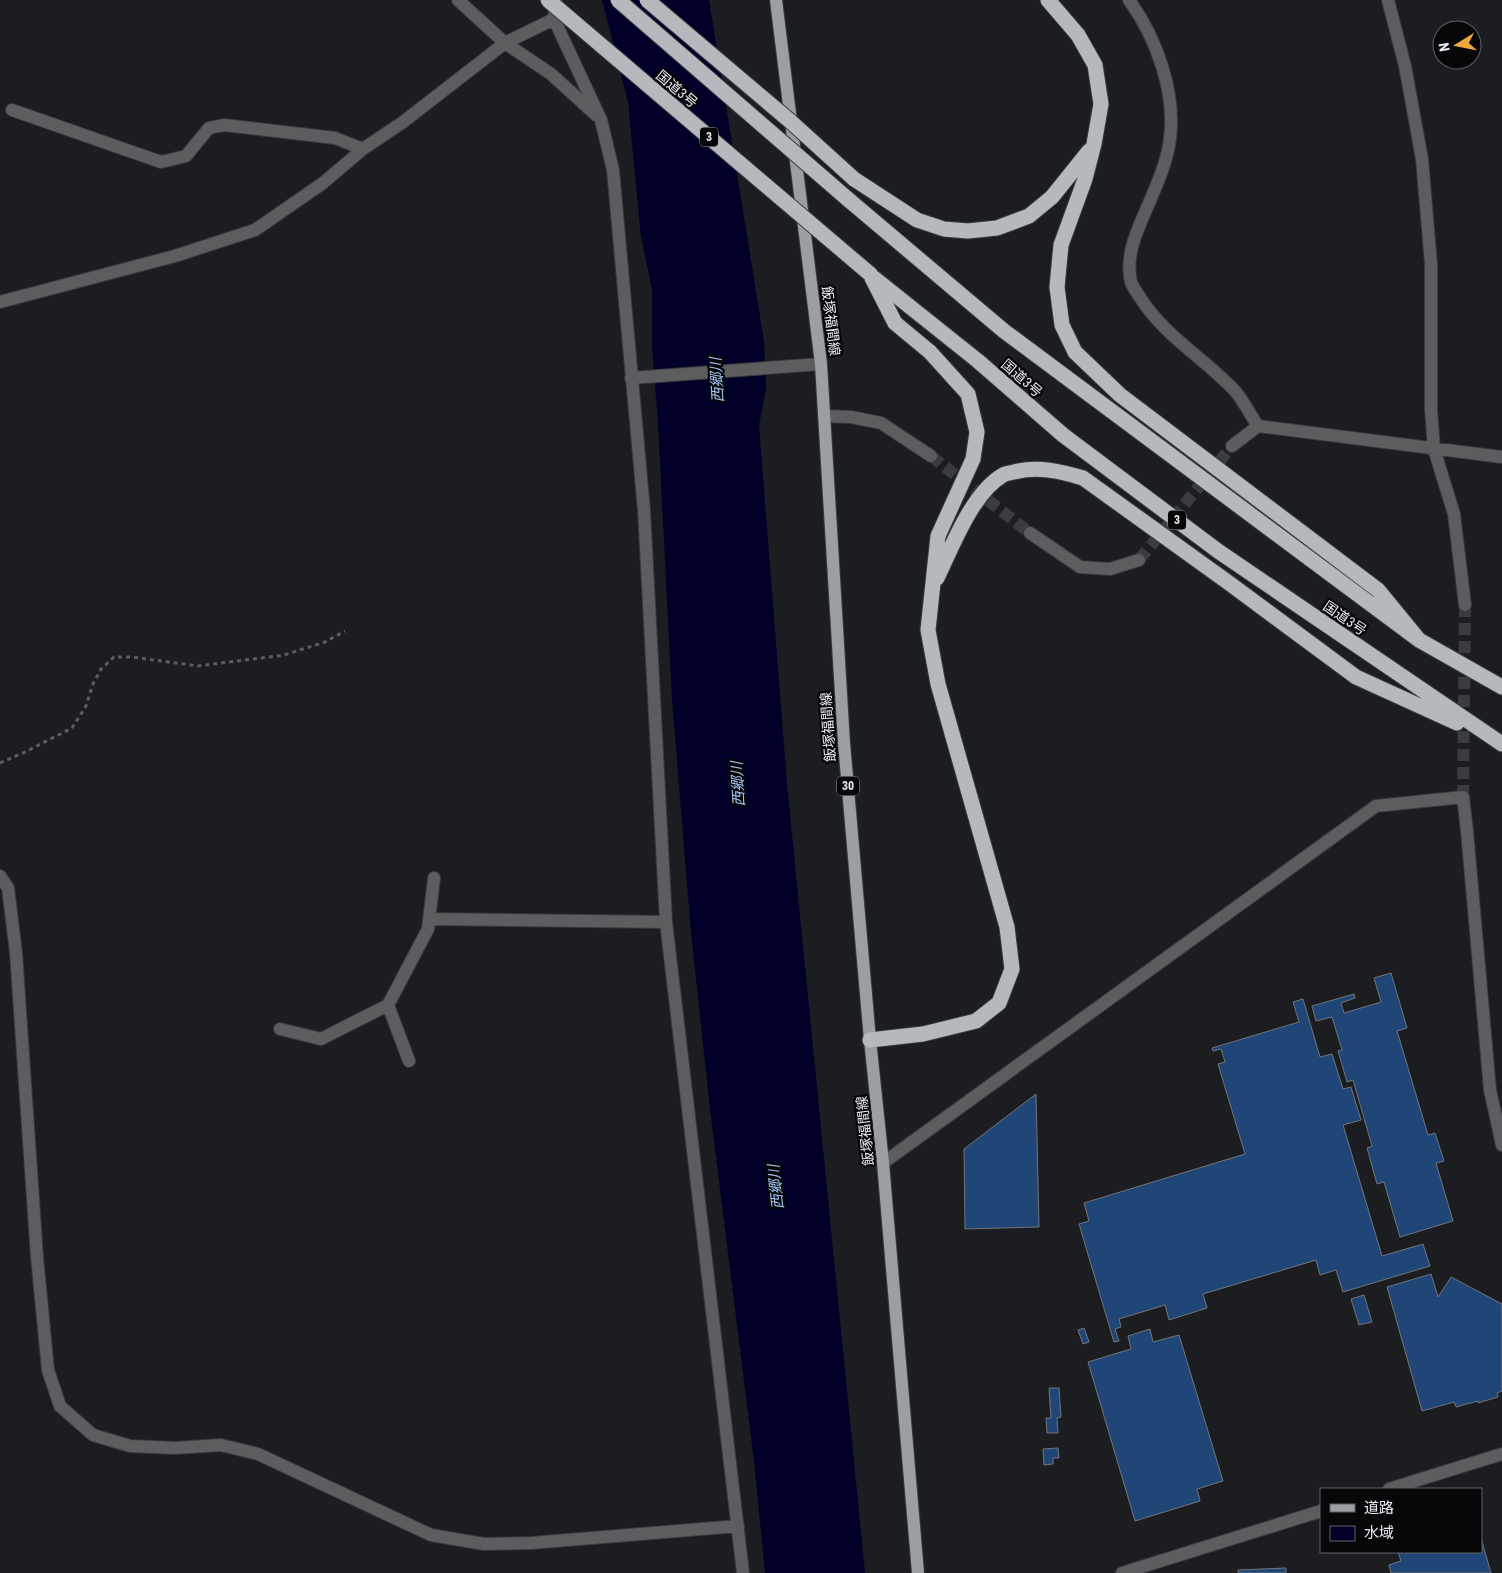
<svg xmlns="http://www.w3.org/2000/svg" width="1502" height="1573" viewBox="0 0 1502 1573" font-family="'Roboto Condensed','Noto Sans JP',sans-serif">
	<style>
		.water { fill: #000029 }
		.building { fill: #204677; stroke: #727579 }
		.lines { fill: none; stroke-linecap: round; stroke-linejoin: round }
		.street-tunnel { stroke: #3a3c40; stroke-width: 12; stroke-dasharray: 12 6; stroke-linecap: butt }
		.street-casing { stroke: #383a3e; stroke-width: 14 }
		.primary-casing { stroke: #383a3e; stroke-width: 14 }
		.highway-casing { stroke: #383a3e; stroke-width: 17 }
		.path { stroke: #5b5d61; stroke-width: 3; stroke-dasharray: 4 4; stroke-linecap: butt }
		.street { stroke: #5c5d5f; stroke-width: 12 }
		.primary { stroke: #9b9ea2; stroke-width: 12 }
		.highway { stroke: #b5b8bc; stroke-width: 15 }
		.highway-bridge-casing { stroke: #383a3e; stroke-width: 17; stroke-linecap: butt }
		.highway-bridge { stroke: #b5b8bc; stroke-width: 15 }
		.labels { text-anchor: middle; stroke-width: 4.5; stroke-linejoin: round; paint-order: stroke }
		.shield { fill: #070709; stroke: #a4a6a9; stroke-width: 1 }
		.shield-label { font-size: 12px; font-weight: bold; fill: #e8eaed }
		.street-label { font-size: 14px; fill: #e8eaed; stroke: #070709 }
		.water-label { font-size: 15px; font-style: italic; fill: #a1c3f0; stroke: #070709 }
	</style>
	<rect width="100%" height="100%" fill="#1b1d21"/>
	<!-- water -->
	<path class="water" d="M602,0H709L764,341L766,389L759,425L787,784L865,1573H765L754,1461L710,1109L691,932L672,700L658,423L652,348V289L641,237L628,102Z"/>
	<!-- building -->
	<path class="building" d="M1391,973L1407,1028L1397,1031L1428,1135L1435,1133L1444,1161L1436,1163L1453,1221L1400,1237L1384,1182L1377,1184L1367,1148L1372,1146L1353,1080L1347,1082L1338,1051L1342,1050L1332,1017L1316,1021L1312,1006L1354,994L1355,998L1341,1003L1344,1013L1381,1002L1374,978Z
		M1303,999L1320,1057L1332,1054L1343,1089L1351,1087L1361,1120L1343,1125L1382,1256L1423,1244L1430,1266L1343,1292L1336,1270L1320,1275L1316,1260L1203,1294L1207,1308L1169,1320L1165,1305L1119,1319L1121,1327L1115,1329L1119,1341L1114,1342L1079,1224L1089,1221L1084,1203L1245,1154L1218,1064L1225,1062L1221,1049L1213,1051L1212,1048L1299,1022L1293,1002Z
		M1036,1094L1039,1227L965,1229L964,1149Z
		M1431,1274L1438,1297L1451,1277L1502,1304V1391L1497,1393L1498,1397L1478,1403V1401L1456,1407L1454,1402L1422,1411L1387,1287Z
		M1364,1295L1372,1322L1359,1325L1351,1299Z
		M1084,1328L1089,1342L1083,1344L1078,1330Z
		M1150,1329L1153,1342L1179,1335L1223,1481L1197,1489L1200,1501L1135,1521L1088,1362L1131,1349L1128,1336Z
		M1049,1388H1059L1061,1417L1057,1418L1058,1433H1047L1046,1418H1051Z
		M1058,1448L1059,1458H1053V1464L1044,1465L1043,1449Z
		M1481,1538L1491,1573H1391L1389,1565L1401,1561L1398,1552H1481Z
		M1286,1568V1573H1238V1570Z"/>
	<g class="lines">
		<!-- street-tunnel -->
		<path class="street-tunnel" d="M931,456L1030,533
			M1139,560L1232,446
			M1463,797L1465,605"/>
		<defs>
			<path id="street" d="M458,0L505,43L551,74L596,115
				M556,0L554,19L601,120L613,170L644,510L666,922L743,1573
				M1129,0C1156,37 1176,92 1170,138C1168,158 1160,178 1152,196C1141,223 1124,252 1131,282C1133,288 1138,294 1141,299C1165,336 1205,359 1235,391C1244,401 1250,415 1258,426
				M1388,0L1405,66L1422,159L1431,264V409L1434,449L1454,514L1465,605
				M12,110L161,162L186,156L209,128L224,125L335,138L363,149
				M0,302L175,256L255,230L323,183L363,149L403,122L505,43L554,19
				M631,378L821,364
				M824,416L851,417L881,423L931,456
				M1232,446L1258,426L1502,457
				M1030,533L1080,567L1110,569L1139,560
				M0,876L8,888L16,953L37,1257L48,1370L60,1406L93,1435L130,1446L175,1448L221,1445L258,1454L431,1535L484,1544L531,1543L738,1526
				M429,919L666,922
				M388,1005L409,1061
				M280,1029L321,1039L388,1005L428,929L434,878
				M883,1163L1376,806L1463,797L1467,831L1490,1090L1502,1145
				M1389,1489L1502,1454
				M1122,1573L1321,1511"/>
			<path id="primary" d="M776,0L821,364L844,743L870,1040L883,1163L918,1573"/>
			<path id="highway" d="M1048,0L1078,35L1095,65L1101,104L1094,144L1085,179L1061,245L1057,287L1062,325L1075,352L1120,395L1378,590L1419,640
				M854,179L917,220L944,229L968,231L997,228L1029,216L1052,197L1089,151
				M850,201L1004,331L1419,640L1502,687
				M870,274L895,323L930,352L968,394L977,432L973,459L938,536L928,630L938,684L1007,927L1012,969L999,1003L976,1021L923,1034L870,1040
				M874,278L978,361L1063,435L1218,551L1502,744
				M937,578C952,547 972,493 1003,475C1006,473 1011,473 1014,472C1038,466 1060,471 1083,478L1229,583L1356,677L1457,723"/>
		</defs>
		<!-- street casing -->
		<use href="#street" class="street-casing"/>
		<!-- primary casing -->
		<use href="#primary" class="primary-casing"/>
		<!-- highway casing -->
		<use href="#highway" class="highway-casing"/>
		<!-- path -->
		<path class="path" d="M0,763L25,752L72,728L86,706L93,684L101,669L114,657H132L198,666L284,655L325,642L345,631"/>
		<!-- street -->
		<use href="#street" class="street"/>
		<!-- primary -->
		<use href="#primary" class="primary"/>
		<!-- highway -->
		<use href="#highway" class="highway"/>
		<defs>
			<path id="highway-bridge" d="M548,0L870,274
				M618,0L850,201
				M647,0L790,121L854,179"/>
		</defs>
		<!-- highway-bridge casing -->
		<use href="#highway-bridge" class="highway-bridge-casing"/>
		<!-- highway-bridge -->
		<use href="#highway-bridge" class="highway-bridge"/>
	</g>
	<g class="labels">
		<!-- shield labels -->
		<g class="shield">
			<rect x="700" y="127.5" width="18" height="19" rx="4"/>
			<rect x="1168" y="510.5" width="18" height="19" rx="4"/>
			<rect x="837" y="776.5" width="22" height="19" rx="4"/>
		</g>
		<g class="shield-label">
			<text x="709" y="141">3</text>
			<text x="1177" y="524">3</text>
			<text x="848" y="790">30</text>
		</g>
		<!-- street labels -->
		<g class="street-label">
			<text transform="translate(677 89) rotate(40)" y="5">国道3号</text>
			<text transform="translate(831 321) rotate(83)" y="5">飯塚福間線</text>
			<text transform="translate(1022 378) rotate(41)" y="5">国道3号</text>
			<text transform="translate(1345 618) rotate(34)" y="5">国道3号</text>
			<text transform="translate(828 727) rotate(-94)" y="5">飯塚福間線</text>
			<text transform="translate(865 1131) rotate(-96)" y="5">飯塚福間線</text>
		</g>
		<!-- water labels -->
		<g class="water-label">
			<text transform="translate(717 380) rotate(-93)" y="5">西郷川</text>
			<text transform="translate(738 784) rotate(-93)" y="5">西郷川</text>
			<text transform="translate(776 1187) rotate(-96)" y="5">西郷川</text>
		</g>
	</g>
	<!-- legend -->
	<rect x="1320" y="1488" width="162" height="65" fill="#070709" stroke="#616264"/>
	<rect x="1330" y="1504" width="25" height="8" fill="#9b9ea2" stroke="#616264"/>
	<text x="1364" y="1513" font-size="15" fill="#e8eaed">道路</text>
	<rect x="1330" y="1526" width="25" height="15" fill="#000029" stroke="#616264"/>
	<text x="1364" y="1538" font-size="15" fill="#e8eaed">水域</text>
	<!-- north arrow -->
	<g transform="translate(1457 45) rotate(260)"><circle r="24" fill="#070709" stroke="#616264"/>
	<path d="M0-4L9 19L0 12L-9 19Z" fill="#eca93a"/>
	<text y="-8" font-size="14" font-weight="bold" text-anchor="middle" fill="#e8eaed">N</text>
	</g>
</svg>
